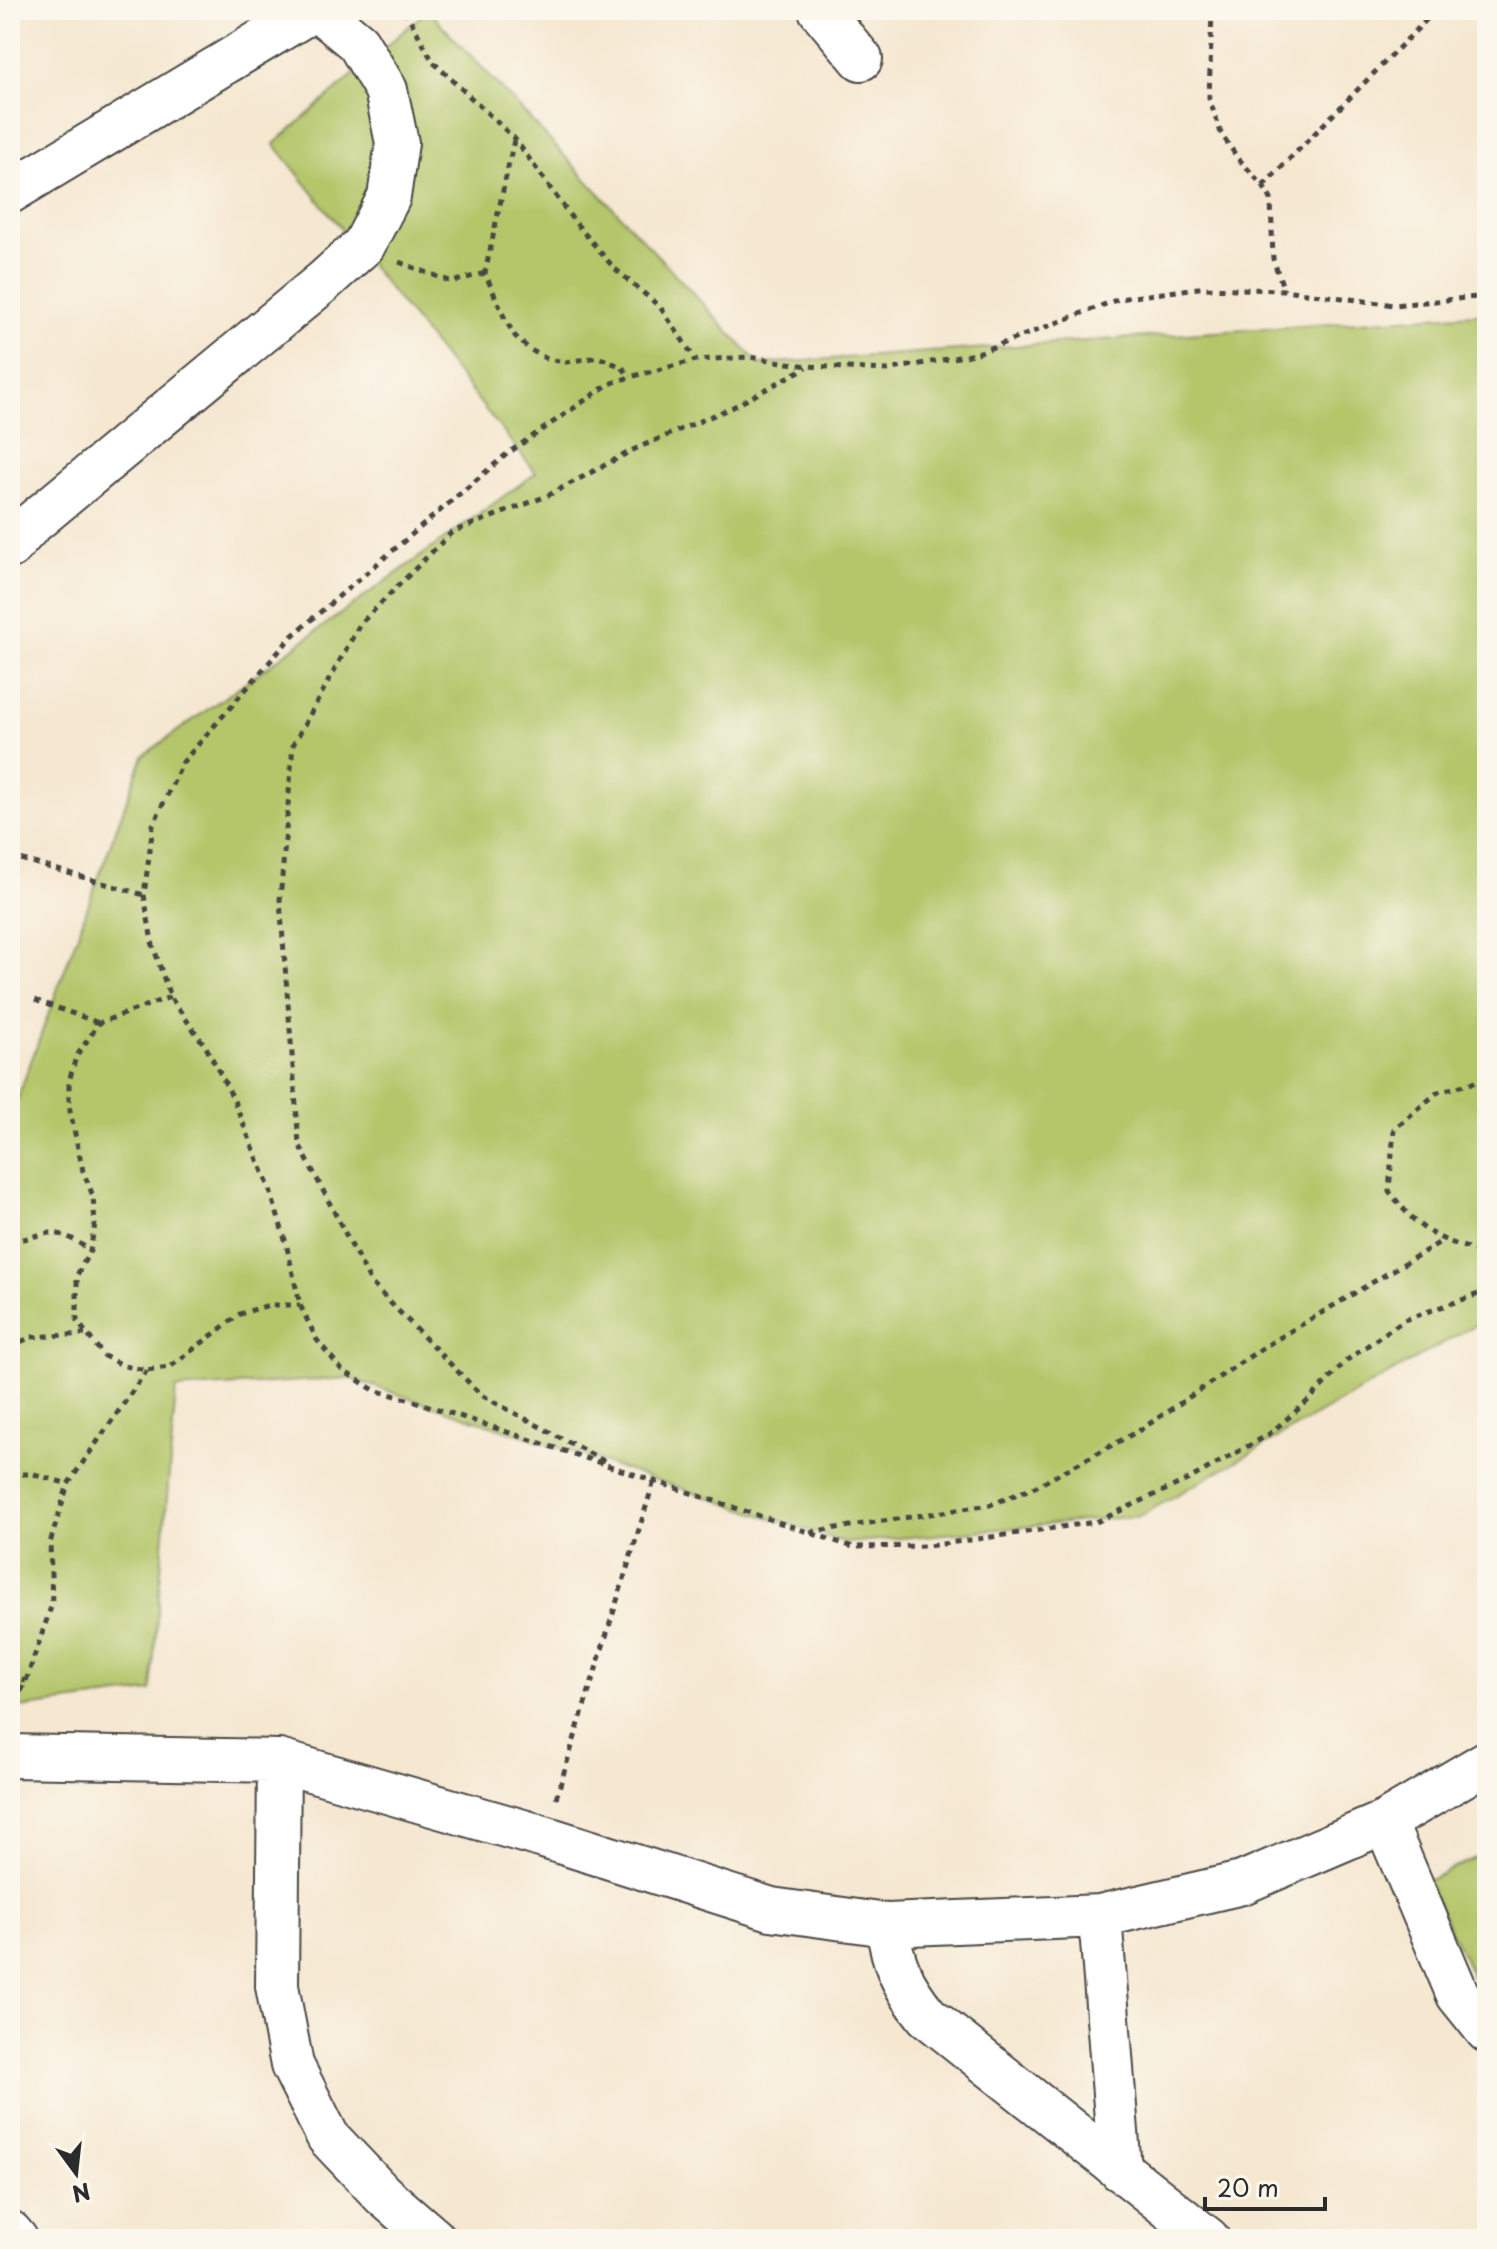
<svg xmlns="http://www.w3.org/2000/svg" width="1497" height="2249" viewBox="0 0 1497 2249" font-family="'Playpen Sans',sans-serif">
	<style>
		.green { fill: #b4c66a; stroke: #70784a; stroke-width: 2 }
		.lines { fill: none; stroke-linecap: round; stroke-linejoin: round }
		.minor-casing { stroke: #494744; stroke-width: 46 }
		.path { stroke: #494744; stroke-width: 5; stroke-dasharray: 6 6; stroke-linecap: butt }
		.minor { stroke: #fff; stroke-width: 42 }
	</style>
	<rect width="100%" height="100%" fill="#fbf7ec"/>
	<filter id="ink" filterUnits="userSpaceOnUse"><feTurbulence type="fractalNoise" baseFrequency=".0125" numOctaves="2"/><feDisplacementMap in="SourceGraphic" scale="16" xChannelSelector="R" yChannelSelector="G"/><feConvolveMatrix kernelMatrix="1 2 1 2 8 2 1 2 1" color-interpolation-filters="sRGB"/></filter>
	<filter id="wash" filterUnits="userSpaceOnUse"><feTurbulence type="fractalNoise" baseFrequency=".006" numOctaves="4" result="noise"/><feDisplacementMap in="SourceGraphic" scale="32" xChannelSelector="R" yChannelSelector="G"/><feGaussianBlur stdDeviation="1.8" result="paint"/><feColorMatrix in="noise" values="0 0 0 0 0 0 0 0 0 0 0 0 0 0 0 0 0 1.4 0 .05"/><feComposite in="paint" operator="in"/></filter>
	<g filter="url(#wash)">
		<rect width="100%" height="100%" fill="#f5e7d0"/>
		<!-- green -->
		<path class="green" d="M428,10L759,364L1487,313V1318L1140,1516L846,1543L349,1378L176,1389L151,1691L10,1709V1119L143,756L536,473L274,144Z
			M1487,1852V2007L1427,1881Z"/>
	</g>
	<g filter="url(#ink)">
		<g class="lines">
			<defs>
				<path id="minor" d="M820,10L861,59
					M10,192L313,10
					M10,547L31,524L323,282L364,245L389,197L397,143L386,90L358,43L318,10
					M10,1756L279,1761L544,1837L771,1909L887,1925L1100,1916L1242,1883L1385,1822L1487,1762
					M279,1761L277,1986L292,2065L328,2137L383,2195L434,2239
					M1385,1822L1458,1995L1487,2031
					M1100,1916L1120,2170
					M887,1925C893,1965 902,1985 927,2016L1208,2239
					M10,2232L16,2239"/>
			</defs>
			<!-- minor casing -->
			<use href="#minor" class="minor-casing"/>
			<!-- path -->
			<path class="path" d="M405,10L433,62L515,139L573,220L614,268L660,307L696,360
				M1212,10L1209,98L1221,133L1237,157L1263,186L1271,199L1273,259L1284,290
				M514,140L485,273L505,319L515,336L529,349L547,359L566,362L598,357L622,367L630,377
				M1263,186L1436,10
				M399,262L452,282L485,273
				M1487,296L1394,305L1284,290L1198,288L1119,299L975,354L887,370L808,366L750,357L696,360L630,377L609,384L508,453L292,636L183,762L153,825L144,895L152,942L170,997L206,1047L232,1096L269,1187L286,1243L300,1305L317,1340L342,1370L374,1390L411,1400L853,1547L928,1546L1096,1522L1189,1479L1268,1435L1309,1400L1347,1360L1404,1320L1487,1291
				M10,856L144,895
				M170,997L99,1023L76,1057L69,1081V1106L83,1171L93,1196L95,1224L90,1251L77,1275V1321L104,1356L124,1366L147,1370L170,1367L240,1314L269,1305H300
				M35,1000L99,1023
				M1487,1079L1438,1092L1394,1129L1389,1191C1418,1229 1432,1238 1478,1251L1487,1247
				M10,1239C23,1241 30,1237 42,1234C60,1230 76,1240 90,1251
				M10,1347L31,1337L85,1334
				M604,1461L481,1395L371,1283L299,1144L280,901L293,745L360,624L452,532L547,496L635,449L733,407L807,367
				M10,1474H34L68,1484
				M810,1532L990,1505L1035,1487L1140,1430L1264,1347L1442,1241
				M10,1677L26,1681
				M10,1713L26,1681L52,1604L50,1543L68,1484L147,1370
				M556,1798L654,1481"/>
			<!-- minor -->
			<use href="#minor" class="minor"/>
		</g>
	</g>
	<!-- margin -->
	<rect width="1497" height="2249" fill="none" stroke="#fbf7ec" stroke-width="40"/>
	<!-- north arrow -->
	<g transform="translate(76 2173) rotate(165)" stroke="#fbf7ec" stroke-width="6" paint-order="stroke">
	<path d="M0-6L14 30L0 20L-14 30Z" fill="#2b2b2b"/>
	<text y="-12" font-size="22" font-weight="bold" text-anchor="middle" fill="#2b2b2b">N</text>
	</g>
	<!-- scale -->
	<path d="M1205 2197v12h120v-12" fill="none" stroke="#2b2b2b" stroke-width="4"/>
	<text x="1217" y="2197" font-size="24" fill="#2b2b2b" stroke="#fbf7ec" stroke-width="6" paint-order="stroke">20 m</text>
</svg>
